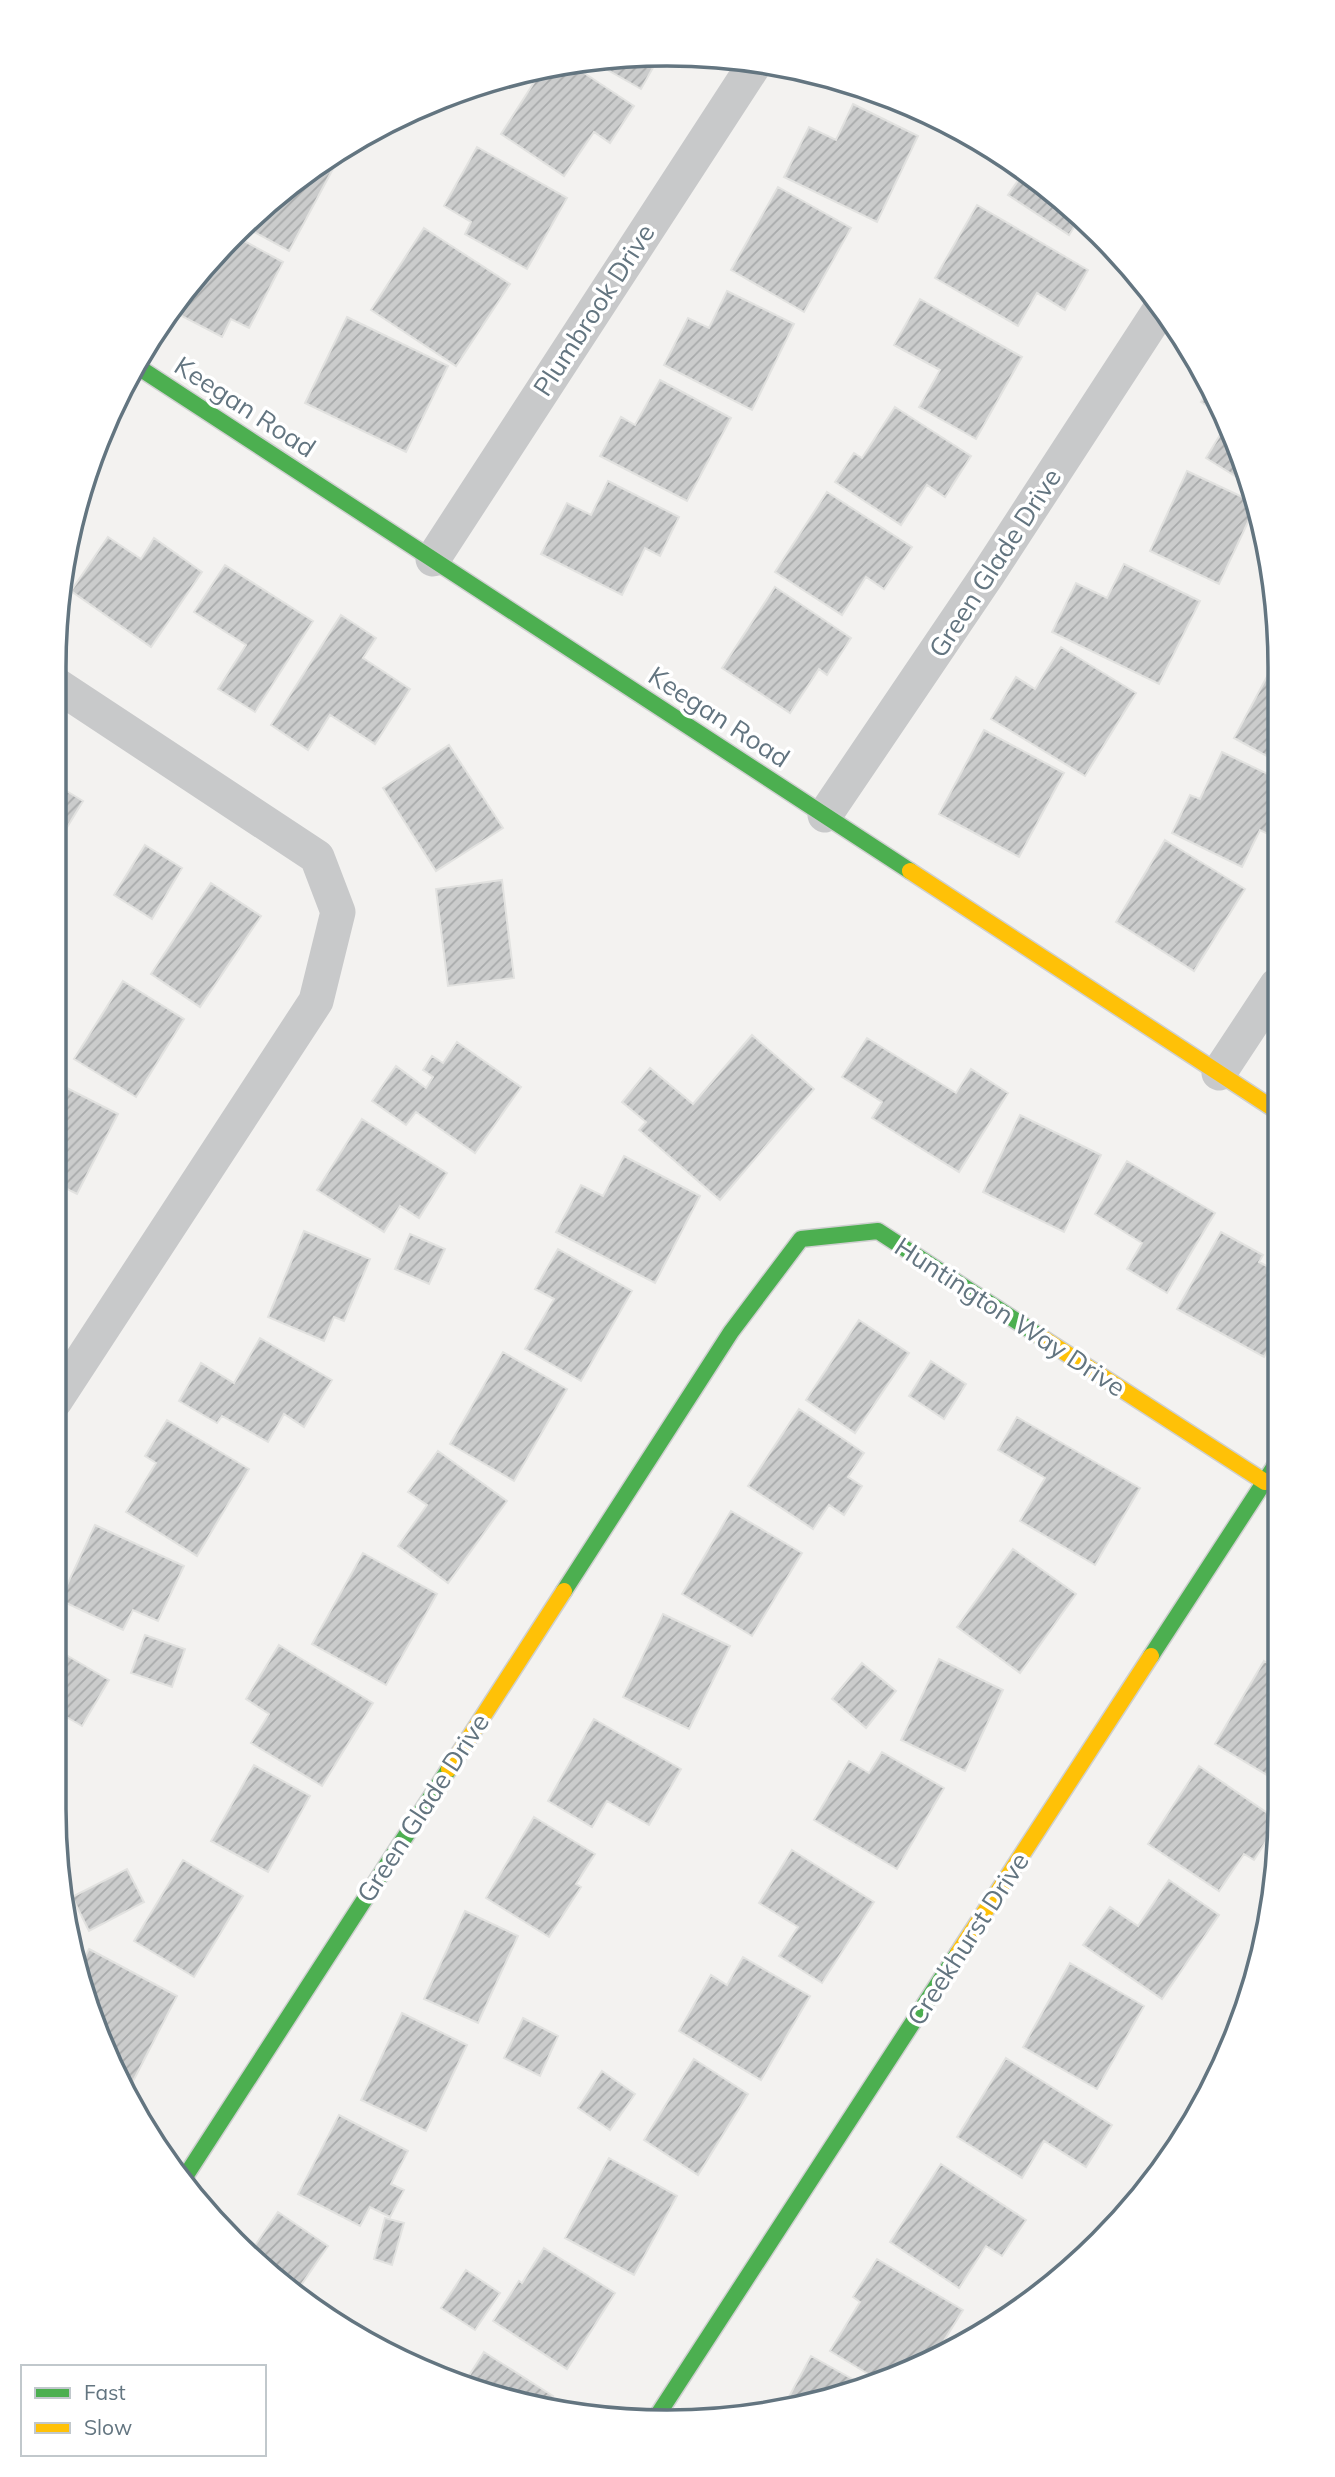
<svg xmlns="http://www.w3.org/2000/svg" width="1335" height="2477" viewBox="0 0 1335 2477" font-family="Mulish,sans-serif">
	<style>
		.building { fill: url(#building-hatch); stroke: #e2e2e0; stroke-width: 2 }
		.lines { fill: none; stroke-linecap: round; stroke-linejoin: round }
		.fast-casing { stroke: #cfd0d0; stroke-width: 19 }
		.slow-casing { stroke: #cfd0d0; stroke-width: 19 }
		.street { stroke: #c8c9ca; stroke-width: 35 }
		.fast { stroke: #4caf50; stroke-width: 16 }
		.slow { stroke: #ffc107; stroke-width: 16 }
		.labels { text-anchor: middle; stroke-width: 7; stroke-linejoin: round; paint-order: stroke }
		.street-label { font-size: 26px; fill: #637580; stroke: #fff }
		.rim { fill: none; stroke: #637580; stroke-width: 3.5 }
	</style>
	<defs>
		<pattern id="building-hatch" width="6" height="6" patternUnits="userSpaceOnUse" patternTransform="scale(1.75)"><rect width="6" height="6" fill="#cbcccc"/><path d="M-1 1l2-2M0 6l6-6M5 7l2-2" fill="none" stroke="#a8aaab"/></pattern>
	</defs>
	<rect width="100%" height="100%" fill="#f3f2f0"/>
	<!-- building -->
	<path class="building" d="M627,56L659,57L641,89L592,61Z
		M572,65L634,106L610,143L594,132L564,176L501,134L542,70Z
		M854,84L864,87L931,117L929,121Z
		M853,104L918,136L877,222L784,177L809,127L836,140Z
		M477,147L567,198L527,269L465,234L471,222L444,206Z
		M327,160L335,165L289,251L245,227L294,181Z
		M1024,172L1072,207L1081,216L1069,235L1008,195Z
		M778,187L851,228L804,312L731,270Z
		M977,205L1088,270L1065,310L1037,293L1018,326L935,278Z
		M424,228L510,284L456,366L371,310Z
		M235,236L283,262L249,328L231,319L222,337L172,311L206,263Z
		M727,291L794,324L752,410L664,365L688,318L709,328Z
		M920,299L1022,357L976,439L919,407L940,370L894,345Z
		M347,317L448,366L406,452L305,403Z
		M660,380L731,418L687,501L600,456L621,417L635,425Z
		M1210,387L1225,417L1201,402Z
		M895,407L971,456L945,497L927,485L901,525L835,482L854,453L862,458Z
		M1228,422L1234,433L1248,484L1206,458Z
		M1187,471L1253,502L1254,509L1219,584L1150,551Z
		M608,481L679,517L660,556L645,548L622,595L541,554L567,503L591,515Z
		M827,492L912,547L884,589L866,577L842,615L775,572Z
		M108,537L141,559L154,538L202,572L151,647L71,591Z
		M1124,564L1200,601L1159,684L1052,632L1076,583L1107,598Z
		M225,565L313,621L255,712L218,689L246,645L194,612Z
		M775,587L851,638L827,675L819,669L790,713L722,668Z
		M341,615L376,638L363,658L410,689L375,744L330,715L308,750L271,725Z
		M1061,647L1136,693L1085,776L991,719L1016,677L1035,689Z
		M1276,660V761L1234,738Z
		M984,730L1064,773L1019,857L939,814Z
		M449,745L503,828L436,871L383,788Z
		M1222,752L1276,778V838L1260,830L1242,867L1172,833L1190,795L1200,799Z
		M55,784L83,801L55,847Z
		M1165,840L1245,889L1194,971L1116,922Z
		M145,845L182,868L152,919L114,895Z
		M502,880L514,978L448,986L436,889Z
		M211,883L261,916L200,1007L151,974Z
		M123,981L184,1019L136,1097L74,1059Z
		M752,1035L814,1089L720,1200L639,1130L646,1122L622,1102L650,1068L693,1104Z
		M867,1038L956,1093L971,1069L1008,1093L959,1172L872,1118L882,1102L842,1077Z
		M457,1042L521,1087L475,1153L416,1112L406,1125L372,1101L396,1066L426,1088L433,1077L423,1070L432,1056L443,1063Z
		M55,1082L118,1114L77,1194L55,1183Z
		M1020,1115L1101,1155L1064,1232L983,1192Z
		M362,1119L447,1173L419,1218L400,1206L384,1232L317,1190Z
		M624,1156L700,1196L655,1283L556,1232L581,1185L603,1196Z
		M1127,1161L1215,1213L1167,1293L1127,1269L1142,1243L1095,1214Z
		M304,1231L370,1259L344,1321L334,1317L324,1341L268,1317Z
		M1221,1232L1263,1255L1259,1262L1278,1272L1270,1290L1278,1294V1332L1264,1357L1177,1309Z
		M410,1234L445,1249L429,1284L395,1269Z
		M558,1249L632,1291L581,1381L525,1349L554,1299L535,1289Z
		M859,1320L909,1353L855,1433L806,1400Z
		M260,1338L332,1380L304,1427L284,1414L268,1442L222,1416L217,1423L179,1401L201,1363L234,1383Z
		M503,1352L567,1389L514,1481L450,1444Z
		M931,1361L966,1384L944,1419L909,1396Z
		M799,1409L864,1453L848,1477L862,1486L844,1515L829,1505L813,1529L748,1486Z
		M1017,1417L1140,1488L1095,1565L1020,1521L1045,1478L998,1450Z
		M167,1420L249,1469L197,1556L126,1512L156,1463L145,1456Z
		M438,1451L507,1501L448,1583L398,1546L427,1505L408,1492Z
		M731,1511L802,1553L752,1636L682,1594Z
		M95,1525L184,1566L158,1621L133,1610L123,1630L60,1600Z
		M1013,1549L1076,1594L1020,1673L957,1627Z
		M363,1553L437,1594L386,1685L312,1644Z
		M663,1614L730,1646L689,1729L623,1697Z
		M145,1635L185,1649L172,1687L131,1673Z
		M279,1645L373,1703L322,1786L251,1743L269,1714L246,1699Z
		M56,1649L109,1680L82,1726L63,1715L54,1731Z
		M939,1659L1003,1690L965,1771L901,1740Z
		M1264,1661L1279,1670V1778L1277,1781L1215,1744Z
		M862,1663L896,1691L866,1728L832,1699Z
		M594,1719L681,1769L649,1825L607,1801L592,1827L548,1801Z
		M882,1752L944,1788L897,1869L814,1820L849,1761L869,1773Z
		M254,1765L310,1796L268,1872L211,1841Z
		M1199,1766L1279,1821L1254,1860L1244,1854L1219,1891L1148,1844Z
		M534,1817L595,1854L576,1884L581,1887L549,1937L486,1898Z
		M792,1850L874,1902L822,1983L779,1956L798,1927L759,1903Z
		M183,1860L243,1896L194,1977L134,1941Z
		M127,1869L144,1902L89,1931L72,1897Z
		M1169,1880L1219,1915L1162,1999L1083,1945L1110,1907L1138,1926Z
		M465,1911L518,1936L478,2023L424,1999Z
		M89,1949L177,1996L130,2087L87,2007L80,1966Z
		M743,1957L810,1996L761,2080L679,2031L711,1975L727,1985Z
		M1070,1963L1144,2006L1097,2089L1023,2047Z
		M402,2013L467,2045L426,2131L361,2100Z
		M523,2018L558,2036L540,2076L504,2058Z
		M1006,2058L1112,2125L1086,2167L1044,2141L1022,2178L957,2137Z
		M694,2059L748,2094L698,2175L644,2140Z
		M602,2071L635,2094L610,2130L578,2108Z
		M339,2115L408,2151L391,2184L404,2190L390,2217L370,2207L360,2226L298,2194Z
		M609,2158L677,2196L634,2275L565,2238Z
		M941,2164L1026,2220L1002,2256L986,2246L959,2288L890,2242Z
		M278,2212L328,2246L297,2291L252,2250Z
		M385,2218L404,2223L392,2265L374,2259Z
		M544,2248L615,2293L567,2369L493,2321L519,2281L522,2283Z
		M877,2259L963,2310L935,2355L903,2376L880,2381L830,2351L860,2302L853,2297Z
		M466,2270L500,2293L475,2330L441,2308Z
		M484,2352L553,2396L547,2406L509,2402L465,2382Z
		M811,2356L863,2385L785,2404Z"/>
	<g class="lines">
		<defs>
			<path id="fast" d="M135,365L910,871
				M564,1591L731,1332L801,1239L878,1231L1041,1337
				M1151,1656L1278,1461
				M181,2183L449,1769
				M657,2416L958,1953"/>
			<path id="slow" d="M910,871L1277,1111
				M1041,1337L1265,1482
				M449,1769L564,1591
				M958,1953L1151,1656"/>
		</defs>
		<!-- fast casing -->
		<use href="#fast" class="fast-casing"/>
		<!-- slow casing -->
		<use href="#slow" class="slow-casing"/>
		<!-- street -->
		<path class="street" d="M433,559L756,62
			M825,815L988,574L1161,308
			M1219,1073L1277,985
			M55,1401L316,1001L338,912L317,857L55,684"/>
		<!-- fast -->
		<use href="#fast" class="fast"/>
		<!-- slow -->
		<use href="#slow" class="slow"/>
	</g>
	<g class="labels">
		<!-- street labels -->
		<g class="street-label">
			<text transform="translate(594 310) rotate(-57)" y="9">Plumbrook Drive</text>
			<text transform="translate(245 407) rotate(33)" y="9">Keegan Road</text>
			<text transform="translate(995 563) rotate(-57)" y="9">Green Glade Drive</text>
			<text transform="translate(719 717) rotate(33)" y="9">Keegan Road</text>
			<text transform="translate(1010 1317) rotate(33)" y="9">Huntington Way Drive</text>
			<text transform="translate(423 1808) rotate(-57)" y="9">Green Glade Drive</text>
			<text transform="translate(968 1939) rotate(-57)" y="9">Creekhurst Drive</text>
		</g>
	</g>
	<!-- crop -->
	<path d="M0 0H1335V2477H0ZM667 66H667A601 601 0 0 1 1268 667V1809A601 601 0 0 1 667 2410H667A601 601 0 0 1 66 1809V667A601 601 0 0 1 667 66Z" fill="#fff" fill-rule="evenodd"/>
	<path class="rim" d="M667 66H667A601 601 0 0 1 1268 667V1809A601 601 0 0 1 667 2410H667A601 601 0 0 1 66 1809V667A601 601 0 0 1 667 66Z"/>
	<!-- legend -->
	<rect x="21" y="2365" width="245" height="91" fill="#ffffff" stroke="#c1c8cc" stroke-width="2"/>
	<rect x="35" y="2388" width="35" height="10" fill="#4caf50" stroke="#c1c8cc" stroke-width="2"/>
	<text x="84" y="2400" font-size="21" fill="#637580">Fast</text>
	<rect x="35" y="2423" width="35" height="10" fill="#ffc107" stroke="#c1c8cc" stroke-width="2"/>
	<text x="84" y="2435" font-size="21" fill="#637580">Slow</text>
</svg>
